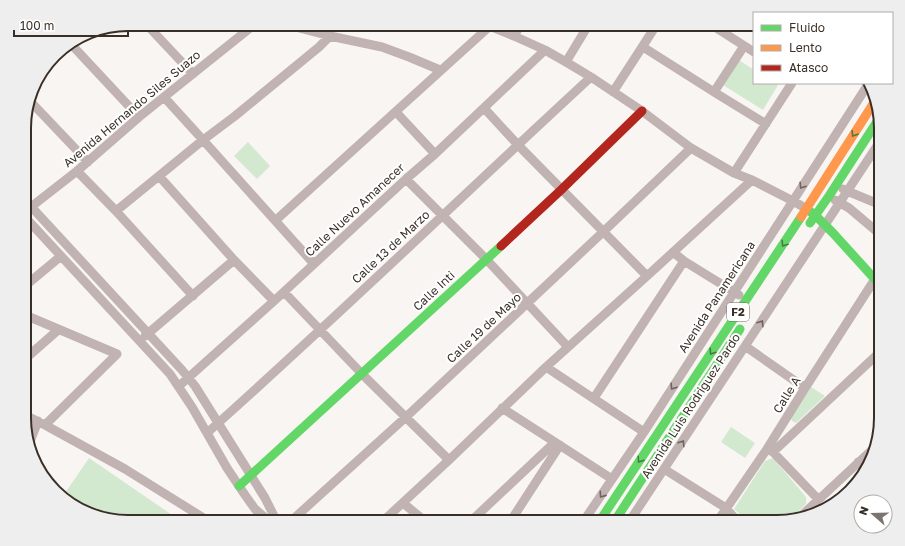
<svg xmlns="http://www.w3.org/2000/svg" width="905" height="546" viewBox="0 0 905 546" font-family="'Golos Text',sans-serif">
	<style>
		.green { fill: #d2e9d0 }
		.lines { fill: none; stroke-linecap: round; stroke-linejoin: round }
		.street { stroke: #c1b3b2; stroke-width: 9 }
		.fast { stroke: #63d668; stroke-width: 9 }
		.slow { stroke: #ff974d; stroke-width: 9 }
		.jam { stroke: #b3261e; stroke-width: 9 }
		.oneway { stroke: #4c7a44 }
		.oneway2 { stroke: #70645e }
		.labels { text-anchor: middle; stroke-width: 4; stroke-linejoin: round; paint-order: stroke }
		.shield { fill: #fff; stroke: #756d67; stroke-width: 1 }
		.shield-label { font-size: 11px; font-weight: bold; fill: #3a2f26 }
		.street-label { font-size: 12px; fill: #3a2f26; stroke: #fff }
		.rim { fill: none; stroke: #3a2f26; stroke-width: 2 }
	</style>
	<rect width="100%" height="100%" fill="#f8f5f3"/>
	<!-- green -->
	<path class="green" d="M739,60L754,70V83H775L778,85L763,110L723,85Z
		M248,142L270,166L257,179L234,156Z
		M811,387L825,396L796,423L792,421L791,418Z
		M731,427L755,443L745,458L721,442Z
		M89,458L178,519L176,522H128L76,508L63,496Z
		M773,458L806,497V504L788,521L784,522H748L734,509L765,461Z"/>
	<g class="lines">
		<!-- street -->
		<path class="street" d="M146,24L193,74
			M284,24L330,36L382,47L409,57L440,70
			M485,24L514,36L545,50L566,62L591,77L642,111L691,148L715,162L734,173L752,180L793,201L807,209
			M710,24L754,52
			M514,36L521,24
			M70,43L139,117
			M643,47L714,92L766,124
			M566,62L589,24
			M613,92L657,24
			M714,92L744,46
			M164,97L203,140L314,264
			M29,100L88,162
			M484,108L518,145L647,276
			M396,112L435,154
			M77,171L116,211L193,296
			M734,173L792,83
			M159,176L234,260L274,301
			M406,179L486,259L568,347
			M843,189L847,191L881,205
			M25,200L182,370L195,386L265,498L277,522
			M835,200L849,208L881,235
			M27,210L77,171L139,117L255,24
			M116,211L203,140L235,116L319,47L330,36
			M25,217L170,374L192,407L227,468L245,495L255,509L270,522
			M276,220L490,26
			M673,252L684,261L739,295
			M25,286L61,256
			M284,292L362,374L449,460
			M25,315L117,354L45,425
			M145,336L234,260
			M745,346L805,388
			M25,359L58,330
			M546,367L644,432
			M179,386L274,301L406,179L435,154L545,50
			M594,398L684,261
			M502,408L612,479
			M25,415L45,425L125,469L210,522
			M207,433C337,317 463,195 591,77
			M29,444L38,421
			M767,449L773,452L881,351
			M773,452L818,499
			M858,462L866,471
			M664,469L726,508L738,522
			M403,503L426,522
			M800,517L874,448
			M290,522L406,417L603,232L691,148
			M382,522L449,460L546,367L647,276L752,180
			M470,522L555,442
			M510,522L560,445
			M583,522L644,432L869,83
			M629,522L881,140
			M717,522L767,449L805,388L875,279"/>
		<!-- fast -->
		<path class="fast" d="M808,210L815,215L833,233L881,286
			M810,223L829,196L880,117
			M239,486L501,246
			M599,522L801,217
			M614,522L740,329"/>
		<!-- slow -->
		<path class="slow" d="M801,217L875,101"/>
		<!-- jam -->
		<path class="jam" d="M501,246L561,190L642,111"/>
	</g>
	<!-- one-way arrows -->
	<defs><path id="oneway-chevron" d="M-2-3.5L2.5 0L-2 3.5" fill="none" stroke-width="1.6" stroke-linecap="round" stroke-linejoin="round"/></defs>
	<g class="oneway">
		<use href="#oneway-chevron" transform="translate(854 134) rotate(122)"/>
		<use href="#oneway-chevron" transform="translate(784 244) rotate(123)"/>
		<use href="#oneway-chevron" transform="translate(712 352) rotate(124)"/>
		<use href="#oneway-chevron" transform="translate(640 460) rotate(124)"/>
	</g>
	<g class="oneway2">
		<use href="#oneway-chevron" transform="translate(802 186) rotate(123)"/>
		<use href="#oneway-chevron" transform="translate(761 323) rotate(-57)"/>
		<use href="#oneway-chevron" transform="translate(673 387) rotate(123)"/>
		<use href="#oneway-chevron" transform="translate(682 443) rotate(-57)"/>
		<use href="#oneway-chevron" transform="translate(602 495) rotate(125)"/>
	</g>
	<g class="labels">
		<!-- shield labels -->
		<rect class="shield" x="727" y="303" width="22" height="18" rx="3"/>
		<g class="shield-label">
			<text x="738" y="316">F2</text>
		</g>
		<!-- street labels -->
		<g class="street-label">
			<text transform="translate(132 109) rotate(-40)" y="4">Avenida Hernando Siles Suazo</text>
			<text transform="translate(355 210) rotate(-43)" y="4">Calle Nuevo Amanecer</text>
			<text transform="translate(391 247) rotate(-43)" y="4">Calle 13 de Marzo</text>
			<text transform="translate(434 291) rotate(-43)" y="4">Calle Inti</text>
			<text transform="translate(717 297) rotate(-57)" y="4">Avenida Panamericana</text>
			<text transform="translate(484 328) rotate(-43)" y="4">Calle 19 de Mayo</text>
			<text transform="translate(787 395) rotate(-58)" y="4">Calle A</text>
			<text transform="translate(691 406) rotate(-57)" y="4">Avenida Luis Rodriguez Pardo</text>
		</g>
	</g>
	<!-- crop -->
	<path d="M0 0H905V546H0ZM128 31H777A97 97 0 0 1 874 128V418A97 97 0 0 1 777 515H128A97 97 0 0 1 31 418V128A97 97 0 0 1 128 31Z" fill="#efeeee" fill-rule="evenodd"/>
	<path class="rim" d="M128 31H777A97 97 0 0 1 874 128V418A97 97 0 0 1 777 515H128A97 97 0 0 1 31 418V128A97 97 0 0 1 128 31Z"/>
	<!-- legend -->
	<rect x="753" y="12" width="140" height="72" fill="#ffffff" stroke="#b0aca8"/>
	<rect x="761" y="25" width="20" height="6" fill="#63d668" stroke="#b0aca8"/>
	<text x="789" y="32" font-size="12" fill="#3a2f26">Fluido</text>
	<rect x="761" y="45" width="20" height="6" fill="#ff974d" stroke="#b0aca8"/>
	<text x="789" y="52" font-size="12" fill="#3a2f26">Lento</text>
	<rect x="761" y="65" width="20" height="6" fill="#b3261e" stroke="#b0aca8"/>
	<text x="789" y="72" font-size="12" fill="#3a2f26">Atasco</text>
	<!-- north arrow -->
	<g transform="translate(873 514) rotate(290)"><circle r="19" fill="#ffffff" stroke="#b0aca8"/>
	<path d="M0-3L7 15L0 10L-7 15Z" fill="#7c746e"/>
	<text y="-6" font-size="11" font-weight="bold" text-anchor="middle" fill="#3a2f26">N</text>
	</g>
	<!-- scale -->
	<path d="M14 30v6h114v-6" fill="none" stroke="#3a2f26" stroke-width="2"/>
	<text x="20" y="30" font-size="12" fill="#3a2f26" stroke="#ffffff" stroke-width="3" paint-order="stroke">100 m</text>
</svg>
